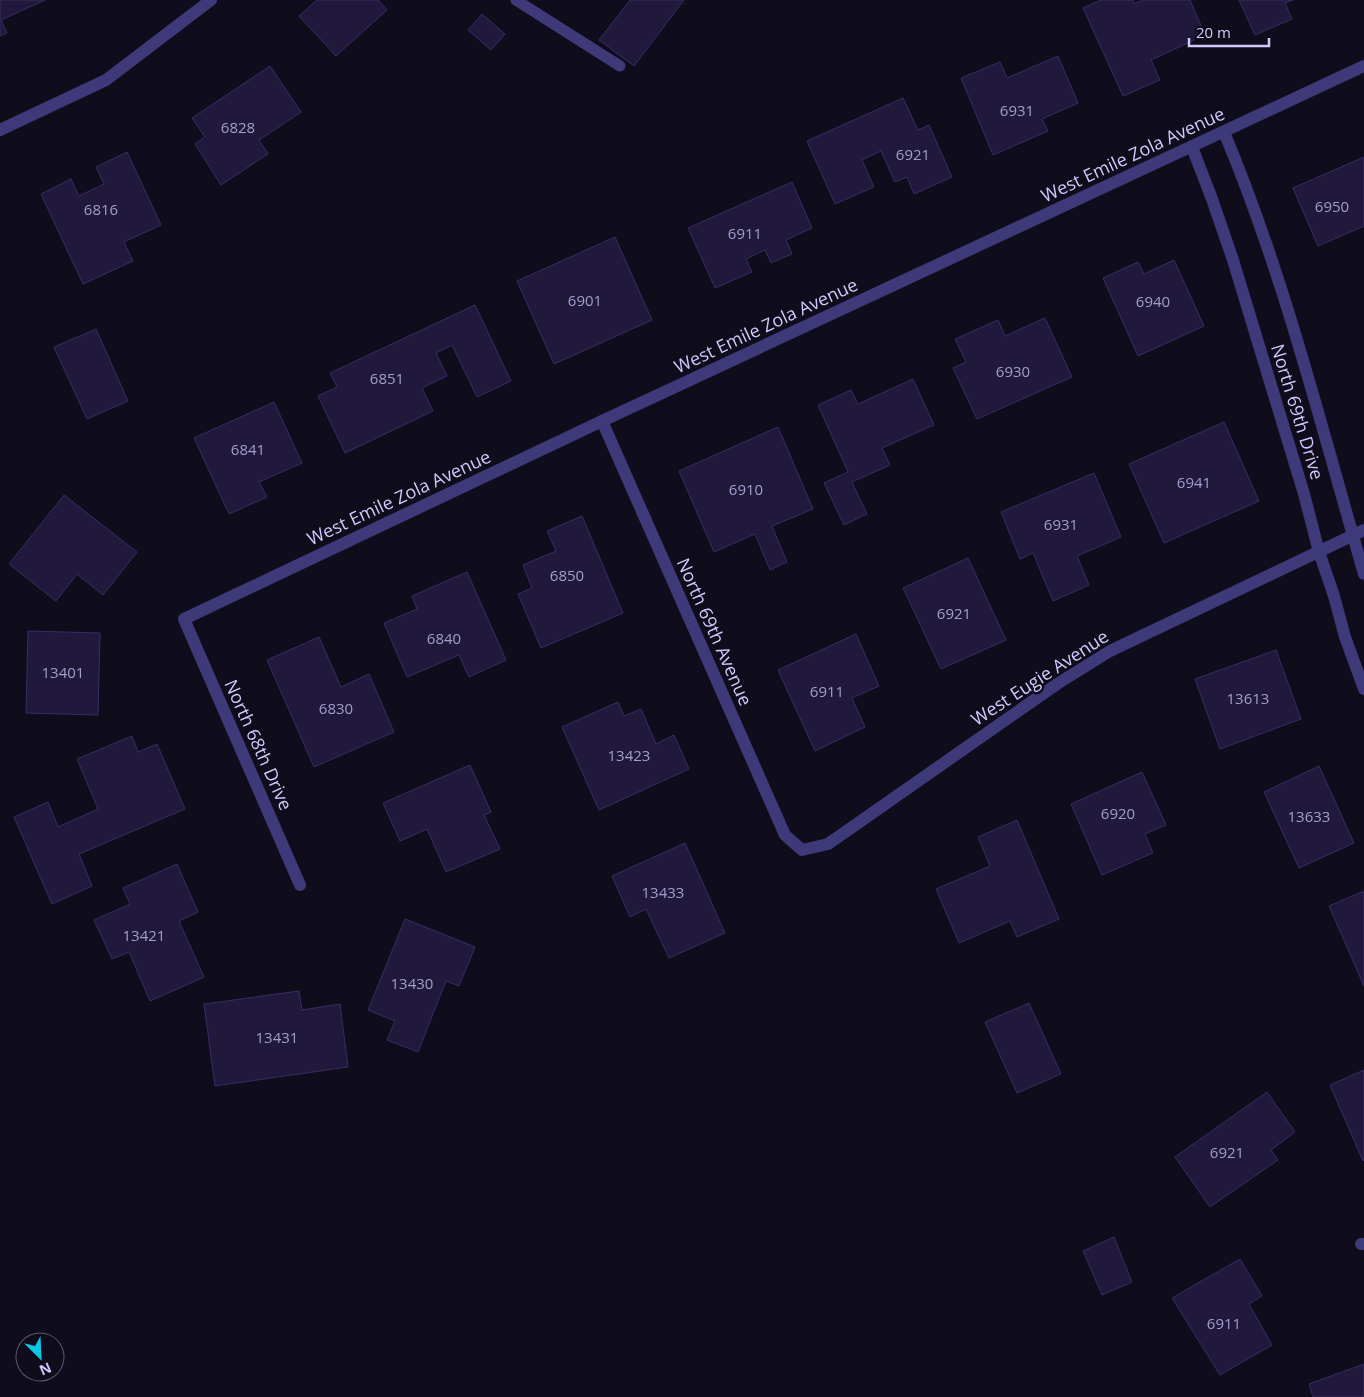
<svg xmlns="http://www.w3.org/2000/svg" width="1364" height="1397" viewBox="0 0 1364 1397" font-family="'Open Sans',sans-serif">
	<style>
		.building { fill: #21193b; stroke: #392c66 }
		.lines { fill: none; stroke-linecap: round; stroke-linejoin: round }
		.service { stroke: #3e3978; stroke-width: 11 }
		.minor { stroke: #3e3978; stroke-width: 12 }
		.labels { text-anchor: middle; stroke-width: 5; stroke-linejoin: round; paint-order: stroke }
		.number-label { font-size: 15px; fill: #a49dcc }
		.street-label { font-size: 18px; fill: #d0c9fc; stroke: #0f0c1b }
	</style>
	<rect width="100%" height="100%" fill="#0f0c1b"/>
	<!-- building -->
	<path class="building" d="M0,0H45L1,20L7,33L0,36Z
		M317,0H378L387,10L336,56L299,16Z
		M630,0H684L634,66L599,40Z
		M1101,0H1133L1134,4L1143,0H1190L1205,35L1151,60L1160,80L1123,96L1083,8Z
		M1239,0H1293L1285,3L1292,19L1255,35Z
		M482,14L505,34L491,50L468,30Z
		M1058,56L1078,103L1042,119L1048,131L993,155L961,78L1000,62L1007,78Z
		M270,66L301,112L259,140L268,154L221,185L195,144L205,137L192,118Z
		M903,98L918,130L929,125L952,177L914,194L907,177L895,182L881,151L862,160L874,187L835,204L807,141Z
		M127,152L161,225L124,242L133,261L83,284L41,194L71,179L79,196L104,184L96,167Z
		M1364,157V226L1318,246L1293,188Z
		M792,182L812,228L786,240L792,254L771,263L765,250L746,259L752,272L715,288L688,228Z
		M615,237L652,320L554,364L517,281Z
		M1174,260L1204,326L1138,356L1103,278L1138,262L1144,274Z
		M475,305L511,381L477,397L452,345L436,353L447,376L422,388L433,411L345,453L318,396L337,387L330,373Z
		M1045,318L1072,377L977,419L953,368L966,362L955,339L998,320L1005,336Z
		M96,329L128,401L87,419L54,347Z
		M913,379L934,425L882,448L890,465L852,482L867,514L844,525L824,483L848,472L818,405L851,390L858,404Z
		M274,402L302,463L259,482L267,497L229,514L194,438Z
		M1224,422L1259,501L1164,543L1129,464Z
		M778,427L813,509L772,526L787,562L770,570L755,534L714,552L679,471Z
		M1094,473L1121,537L1077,556L1089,585L1053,601L1033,553L1020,559L1001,512Z
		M64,495L137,552L103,595L77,574L56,601L9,564Z
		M582,516L623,613L541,648L518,594L532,588L523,565L556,551L547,531Z
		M968,558L1006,640L941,669L903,588Z
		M467,572L506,660L469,677L459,655L407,677L384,623L417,609L412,596Z
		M28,631L100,633L98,715L26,713Z
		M856,634L879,686L852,698L865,727L815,751L778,670Z
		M319,637L341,687L369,674L394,732L314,767L267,660Z
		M1276,650L1301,719L1220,749L1195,679Z
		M618,702L624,716L641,709L656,744L674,735L689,769L599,810L562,727Z
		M132,736L138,752L157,744L185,809L79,854L92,886L52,904L14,817L48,802L58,827L98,809L77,759Z
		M470,765L491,812L484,815L500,849L446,872L427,829L400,841L383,803Z
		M1319,766L1354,843L1299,868L1264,792Z
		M1142,772L1166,825L1145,834L1153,853L1102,875L1071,804Z
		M1017,820L1059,919L1017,937L1010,921L959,943L936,889L990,866L978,837Z
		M685,843L725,933L669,958L646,909L630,917L612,876Z
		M177,864L198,912L179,921L204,977L150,1001L129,952L112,959L94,920L130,904L123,888Z
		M1364,891V986L1329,906Z
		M405,919L475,947L459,986L446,981L418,1052L387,1040L395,1021L368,1010Z
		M299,991L302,1010L340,1004L348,1067L215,1086L204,1004Z
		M1029,1003L1061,1074L1017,1093L985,1022Z
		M1364,1070V1160L1363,1161L1330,1085Z
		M1267,1092L1295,1132L1271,1150L1278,1160L1210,1207L1175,1157Z
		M1114,1237L1132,1282L1102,1295L1083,1251Z
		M1240,1259L1262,1296L1249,1304L1272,1345L1220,1375L1172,1298Z
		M1364,1364V1397H1313L1309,1384Z"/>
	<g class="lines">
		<!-- service -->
		<path class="service" d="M516,0L620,66"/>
		<!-- minor -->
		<path class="minor" d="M0,130L106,80L211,0
			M1224,132C1284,275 1321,426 1364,574
			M1192,147L1212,199L1233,260L1304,494L1319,552L1334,596L1345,637L1364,689
			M602,421L785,835L802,850L828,844L1057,684L1110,651L1364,530
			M300,885L184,619L602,421L1364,66
			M1361,1244H1364"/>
	</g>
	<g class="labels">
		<!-- number labels -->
		<g class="number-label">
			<text x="1017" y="116">6931</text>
			<text x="238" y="133">6828</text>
			<text x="913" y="160">6921</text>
			<text x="1332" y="212">6950</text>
			<text x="101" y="215">6816</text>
			<text x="745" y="239">6911</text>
			<text x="585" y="306">6901</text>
			<text x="1153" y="307">6940</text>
			<text x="1013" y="377">6930</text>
			<text x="387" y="384">6851</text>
			<text x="248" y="455">6841</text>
			<text x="1194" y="488">6941</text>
			<text x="746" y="495">6910</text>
			<text x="1061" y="530">6931</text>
			<text x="567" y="581">6850</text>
			<text x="954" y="619">6921</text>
			<text x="444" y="644">6840</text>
			<text x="63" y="678">13401</text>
			<text x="827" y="697">6911</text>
			<text x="1248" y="704">13613</text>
			<text x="336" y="714">6830</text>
			<text x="629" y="761">13423</text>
			<text x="1118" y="819">6920</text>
			<text x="1309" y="822">13633</text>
			<text x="663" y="898">13433</text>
			<text x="144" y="941">13421</text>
			<text x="412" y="989">13430</text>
			<text x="277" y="1043">13431</text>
			<text x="1227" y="1158">6921</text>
			<text x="1224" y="1329">6911</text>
		</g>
		<!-- street labels -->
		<g class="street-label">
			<text transform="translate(1133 155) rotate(-25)" y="6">West Emile Zola Avenue</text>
			<text transform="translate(766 326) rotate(-25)" y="6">West Emile Zola Avenue</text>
			<text transform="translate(1297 412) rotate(73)" y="6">North 69th Drive</text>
			<text transform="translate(399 498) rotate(-25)" y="6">West Emile Zola Avenue</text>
			<text transform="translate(714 632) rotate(66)" y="6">North 69th Avenue</text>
			<text transform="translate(1040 678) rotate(-33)" y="6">West Eugie Avenue</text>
			<text transform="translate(258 745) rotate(66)" y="6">North 68th Drive</text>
		</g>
	</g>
	<!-- north arrow -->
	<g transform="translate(40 1357) rotate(156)"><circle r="24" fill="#0f0c1b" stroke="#5c5875"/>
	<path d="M0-4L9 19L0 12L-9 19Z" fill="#0bc8e6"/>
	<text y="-8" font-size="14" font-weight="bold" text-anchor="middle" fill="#d0c9fc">N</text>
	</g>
	<!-- scale -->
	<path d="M1189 38v8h80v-8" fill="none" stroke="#d0c9fc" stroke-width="2.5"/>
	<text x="1196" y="38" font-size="15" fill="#d0c9fc" stroke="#0f0c1b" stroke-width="4" paint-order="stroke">20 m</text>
</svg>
